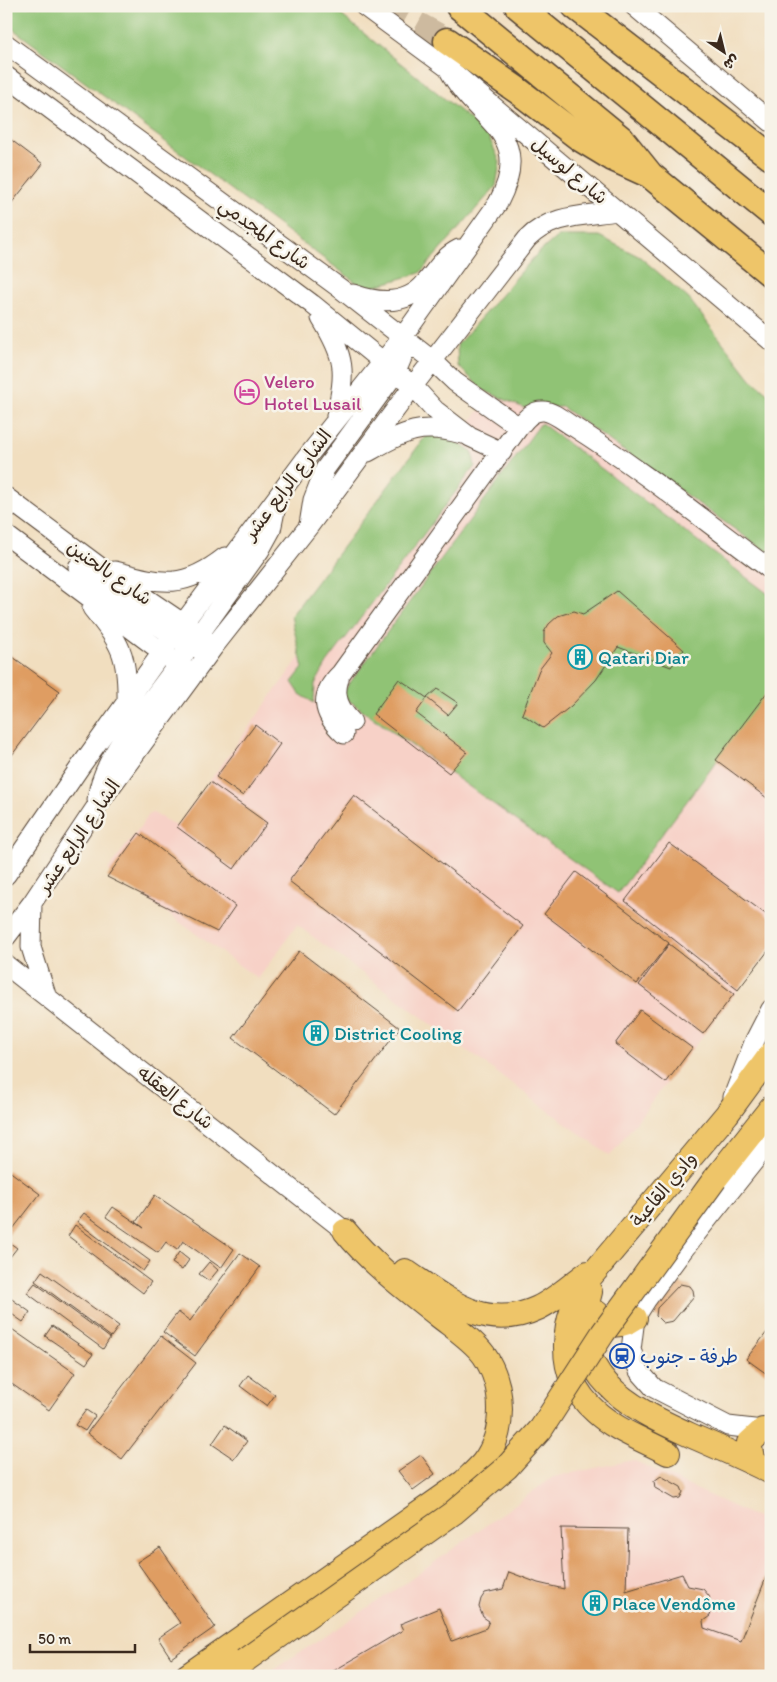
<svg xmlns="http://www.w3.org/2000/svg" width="777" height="1682" viewBox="0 0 777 1682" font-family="Itim,'Playpen Sans Arabic',sans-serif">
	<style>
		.built { fill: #f7d1c7 }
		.green { fill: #90c374; stroke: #667649 }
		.building { fill: #df9d62 }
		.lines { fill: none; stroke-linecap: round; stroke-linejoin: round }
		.highway-tunnel { stroke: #cdba9f; stroke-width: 26; stroke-dasharray: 26 13; stroke-linecap: butt }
		.minor-casing { stroke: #564536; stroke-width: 21 }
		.major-casing { stroke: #564536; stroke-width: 26 }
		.highway-casing { stroke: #564536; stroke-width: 29 }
		.minor { stroke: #fff; stroke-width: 19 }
		.major { stroke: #eec569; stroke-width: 24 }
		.highway { stroke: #eec569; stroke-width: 26 }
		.major-bridge-casing { stroke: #564536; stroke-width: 26; stroke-linecap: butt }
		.major-bridge { stroke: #eec569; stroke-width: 24 }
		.labels { text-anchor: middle; stroke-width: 5; stroke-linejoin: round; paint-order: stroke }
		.street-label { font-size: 19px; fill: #3b2a1e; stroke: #f7f3e8 }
		.hotel-label { font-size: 19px; fill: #b23c85; stroke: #f7f3e8; text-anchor: start }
		.culture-label { font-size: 19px; fill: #0d838f; stroke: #f7f3e8; text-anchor: start }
		.transit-label { font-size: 19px; fill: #164399; stroke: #f7f3e8; text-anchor: start }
	</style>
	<rect width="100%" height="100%" fill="#f7f3e8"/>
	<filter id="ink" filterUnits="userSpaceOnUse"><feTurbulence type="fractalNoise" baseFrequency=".02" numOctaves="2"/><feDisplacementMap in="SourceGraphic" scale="10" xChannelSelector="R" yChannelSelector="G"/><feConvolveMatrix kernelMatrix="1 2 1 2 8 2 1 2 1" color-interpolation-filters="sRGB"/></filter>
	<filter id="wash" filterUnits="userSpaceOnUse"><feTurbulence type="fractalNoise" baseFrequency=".0096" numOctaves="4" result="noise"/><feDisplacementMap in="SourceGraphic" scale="20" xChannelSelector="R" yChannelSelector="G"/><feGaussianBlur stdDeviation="1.12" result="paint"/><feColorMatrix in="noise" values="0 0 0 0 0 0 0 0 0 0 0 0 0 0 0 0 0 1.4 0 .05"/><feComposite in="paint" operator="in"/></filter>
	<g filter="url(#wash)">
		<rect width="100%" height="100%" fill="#f1debf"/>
		<!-- built -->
		<path class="built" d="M515,361L771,557V947L610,1156L297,925L258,979L108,870L151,812L177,826Z
			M633,1460L771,1524V1676H264L407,1582L553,1477Z"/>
		<!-- green -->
		<path class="green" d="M6,6H330L487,133L500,162L496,186L420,273L365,289L6,24Z
			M558,236H599L640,257L689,299L751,379L771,396V555L562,407L524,408L483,390L458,366L457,345L536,255Z
			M541,423L771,596V689L618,893L341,695Z
			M428,433L445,436L472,451L475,466L327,663L315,684L314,703L300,694L292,682L303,668L291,616Z"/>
		<g id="blocks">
			<!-- building -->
			<path class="building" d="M6,136L43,164L6,210Z
				M617,591L684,650L671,667L618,647L596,680L571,706L543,728L522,714L539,670L552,653L544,643V632L549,624L558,616L574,611L583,614Z
				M6,652L60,691L6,763Z
				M399,679L427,698L416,713L467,752L449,773L373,714Z
				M771,687V801L716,760Z
				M437,689L458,703L448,715L427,698Z
				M255,725L280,744L243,796L216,777Z
				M210,782L267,823L234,869L177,827Z
				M354,795L523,926L458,1011L289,881Z
				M139,833L235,906L217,932L107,877Z
				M669,843L771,918V947L738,990L625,901Z
				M576,872L669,943L637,984L544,914Z
				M669,944L734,994L703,1034L639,985Z
				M299,951L400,1028L334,1114L233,1038Z
				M640,1010L692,1048L666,1083L615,1044Z
				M8,1170L40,1194L6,1238V1172Z
				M155,1195L234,1249L221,1268L183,1241L177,1250L166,1242L158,1253L106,1217L113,1207L144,1228L136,1222Z
				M84,1213L150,1261L143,1271L77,1222Z
				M75,1225L151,1282L143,1293L68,1236Z
				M6,1240L17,1248L6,1262Z
				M179,1252L189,1260L182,1270L172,1263Z
				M240,1253L260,1267L195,1356L163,1332L178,1312L190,1321Z
				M209,1262L218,1270L209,1281L199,1274Z
				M42,1271L119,1326L111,1337L35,1281Z
				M35,1283L110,1338L103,1349L27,1293Z
				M680,1284L690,1286L693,1290L694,1296L673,1321L663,1323L656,1316L657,1308Z
				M6,1295L30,1312L23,1322L6,1310Z
				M6,1325L75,1373L49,1410L6,1380Z
				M52,1326L93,1354L86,1364L45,1336Z
				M771,1327V1377L746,1359Z
				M161,1336L196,1363L122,1459L87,1433Z
				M248,1375L275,1395L267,1406L240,1386Z
				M86,1410L95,1416L85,1431L75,1425Z
				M225,1425L247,1441L234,1459L212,1444Z
				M421,1455L435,1474L413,1490L398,1471Z
				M661,1476L681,1487L683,1492L680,1498L674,1499L655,1488L654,1481Z
				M561,1528L628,1529L626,1591L682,1574L688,1586L703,1589L709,1596L712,1607L710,1616L703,1621L704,1628L741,1641L771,1565V1676H325L403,1630L400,1624L439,1608L452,1641L486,1628L489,1621L483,1617L479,1607L481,1599L485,1593L503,1589L509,1572L538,1583L564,1589Z
				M160,1547L215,1627L171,1658L158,1638L180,1623L137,1562Z"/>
		</g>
	</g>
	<g filter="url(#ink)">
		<use href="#blocks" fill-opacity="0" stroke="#564536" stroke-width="1"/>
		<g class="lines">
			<!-- highway-tunnel -->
			<path class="highway-tunnel" d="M383,6L447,41"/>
			<defs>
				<path id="minor" d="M364,6L448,68L771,341
					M634,6L771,122
					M6,44L341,289L433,361L455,382L519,427
					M6,76L312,304L413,386L435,410L470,437L502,452
					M353,294C378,303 407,306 426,282C437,269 443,257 459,249
					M321,318C346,359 346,370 336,416
					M368,452C404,432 420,422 462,434
					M6,497L100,567L215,645
					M309,525L313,500L325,469L396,372L404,353L402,338
					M6,535L193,675
					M78,567L184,644L202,649L215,645
					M115,571C163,584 183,590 225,557
					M92,608C121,644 128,655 127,702
					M193,643L260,550L271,530L277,501
					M339,679C333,697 340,709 352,722
					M344,734C322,714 318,695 341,673L519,427C526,419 532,410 544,411C554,412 565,422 574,427C642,470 706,522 771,570
					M97,800C102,751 159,696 185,653
					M6,875L80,767L173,637L307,457L402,338L498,203C536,131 476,124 448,68
					M32,903L31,947L46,995
					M6,937L32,903L96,807L215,645L309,526L413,386L527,239C551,214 585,216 617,211
					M6,965L345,1231
					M733,1097L755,1040L771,1009
					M771,1140L684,1249L647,1299L635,1318L631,1350L639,1371L654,1388L728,1426L771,1431"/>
				<path id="major" d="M715,1179L771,1108
					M405,1271C447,1299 485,1333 538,1308C555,1300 572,1284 588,1273
					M590,1292C566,1375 626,1406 690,1435C717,1447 744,1458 771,1472
					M597,1313C606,1328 622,1327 635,1318
					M668,1453C644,1440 615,1430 595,1411C553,1374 561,1317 591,1276L727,1114L771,1054
					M753,1463L749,1443L763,1430
					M187,1676L464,1482C470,1476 477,1470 483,1463C506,1433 505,1386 484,1355C472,1339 453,1327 438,1315C405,1289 371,1263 345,1231
					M221,1676L244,1661"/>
				<path id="highway" d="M459,6L621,139L650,175L771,274
					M518,6L771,213
					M575,6L771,157
					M447,41L517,90L580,138L613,158L646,173"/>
			</defs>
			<!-- minor casing -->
			<use href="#minor" class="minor-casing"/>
			<!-- major casing -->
			<use href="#major" class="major-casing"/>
			<!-- highway casing -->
			<use href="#highway" class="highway-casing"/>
			<!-- minor -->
			<use href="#minor" class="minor"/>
			<!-- major -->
			<use href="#major" class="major"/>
			<!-- highway -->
			<use href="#highway" class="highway"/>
			<defs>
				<path id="major-bridge" d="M244,1661L453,1513L507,1467L541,1429L603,1333L715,1179"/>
			</defs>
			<!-- major-bridge casing -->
			<use href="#major-bridge" class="major-bridge-casing"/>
			<!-- major-bridge -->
			<use href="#major-bridge" class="major-bridge"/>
		</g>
	</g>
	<!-- icons -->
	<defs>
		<symbol id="hotel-ring" viewBox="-11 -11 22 22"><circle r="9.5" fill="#f7f3e8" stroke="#d1479c" stroke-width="1.5"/><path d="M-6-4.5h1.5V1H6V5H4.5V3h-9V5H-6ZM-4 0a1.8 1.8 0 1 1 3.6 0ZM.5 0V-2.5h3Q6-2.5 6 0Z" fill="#d1479c"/></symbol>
		<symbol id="building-ring" viewBox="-11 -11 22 22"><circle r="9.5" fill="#f7f3e8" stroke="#0f9aa8" stroke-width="1.5"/><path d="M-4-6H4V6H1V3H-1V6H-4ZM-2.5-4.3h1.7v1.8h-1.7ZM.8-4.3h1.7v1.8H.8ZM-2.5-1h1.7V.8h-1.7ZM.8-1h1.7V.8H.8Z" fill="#0f9aa8"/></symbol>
		<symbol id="station-ring" viewBox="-11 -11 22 22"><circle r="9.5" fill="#f7f3e8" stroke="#1a4fb4" stroke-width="1.5"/><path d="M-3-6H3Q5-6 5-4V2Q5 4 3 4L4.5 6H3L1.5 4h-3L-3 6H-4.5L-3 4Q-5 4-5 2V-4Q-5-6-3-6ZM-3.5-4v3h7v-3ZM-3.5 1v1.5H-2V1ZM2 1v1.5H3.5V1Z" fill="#1a4fb4"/></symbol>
	</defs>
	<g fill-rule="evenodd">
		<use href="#hotel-ring" x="233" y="378" width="28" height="28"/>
		<use href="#building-ring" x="566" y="643" width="28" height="28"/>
		<use href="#building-ring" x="302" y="1019" width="28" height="28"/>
		<use href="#station-ring" x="608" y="1342" width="28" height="28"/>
		<use href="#building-ring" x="581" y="1589" width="28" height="28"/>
	</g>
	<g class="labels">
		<!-- street labels -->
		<g class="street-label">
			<text transform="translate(570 170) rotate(40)" y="7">شارع لوسيل</text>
			<text transform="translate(265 233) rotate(36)" y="7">شارع المجدمي</text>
			<text transform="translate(287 484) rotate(-53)" y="7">الشارع الرابع عشر</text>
			<text transform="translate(110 572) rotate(35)" y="7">شارع بالحنين</text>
			<text transform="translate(78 836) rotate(-56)" y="7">الشارع الرابع عشر</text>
			<text transform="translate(176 1097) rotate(38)" y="7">شارع العقله</text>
			<text transform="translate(663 1189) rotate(-50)" y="7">وادي القاعية</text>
		</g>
		<!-- hotel labels -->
		<g class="hotel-label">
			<text x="264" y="388">Velero<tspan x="264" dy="22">Hotel Lusail</tspan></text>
		</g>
		<!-- culture labels -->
		<g class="culture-label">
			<text x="598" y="664">Qatari Diar</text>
			<text x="334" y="1040">District Cooling</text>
			<text x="612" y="1610">Place Vendôme</text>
		</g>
		<!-- transit labels -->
		<g class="transit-label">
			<text x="640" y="1363">طرفة - جنوب</text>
		</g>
	</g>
	<!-- margin -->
	<rect width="777" height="1682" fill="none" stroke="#f7f3e8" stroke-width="25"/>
	<!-- north arrow -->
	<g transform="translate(724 52) rotate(145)" stroke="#f7f3e8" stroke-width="4" paint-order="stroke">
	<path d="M0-4L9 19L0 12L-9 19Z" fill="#3b2a1e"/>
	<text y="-8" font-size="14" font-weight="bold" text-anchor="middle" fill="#3b2a1e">ش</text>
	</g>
	<!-- scale -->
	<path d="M30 1644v8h105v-8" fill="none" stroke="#3b2a1e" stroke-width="2.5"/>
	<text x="38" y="1644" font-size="15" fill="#3b2a1e" stroke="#f7f3e8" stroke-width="4" paint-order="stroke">50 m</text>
</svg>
